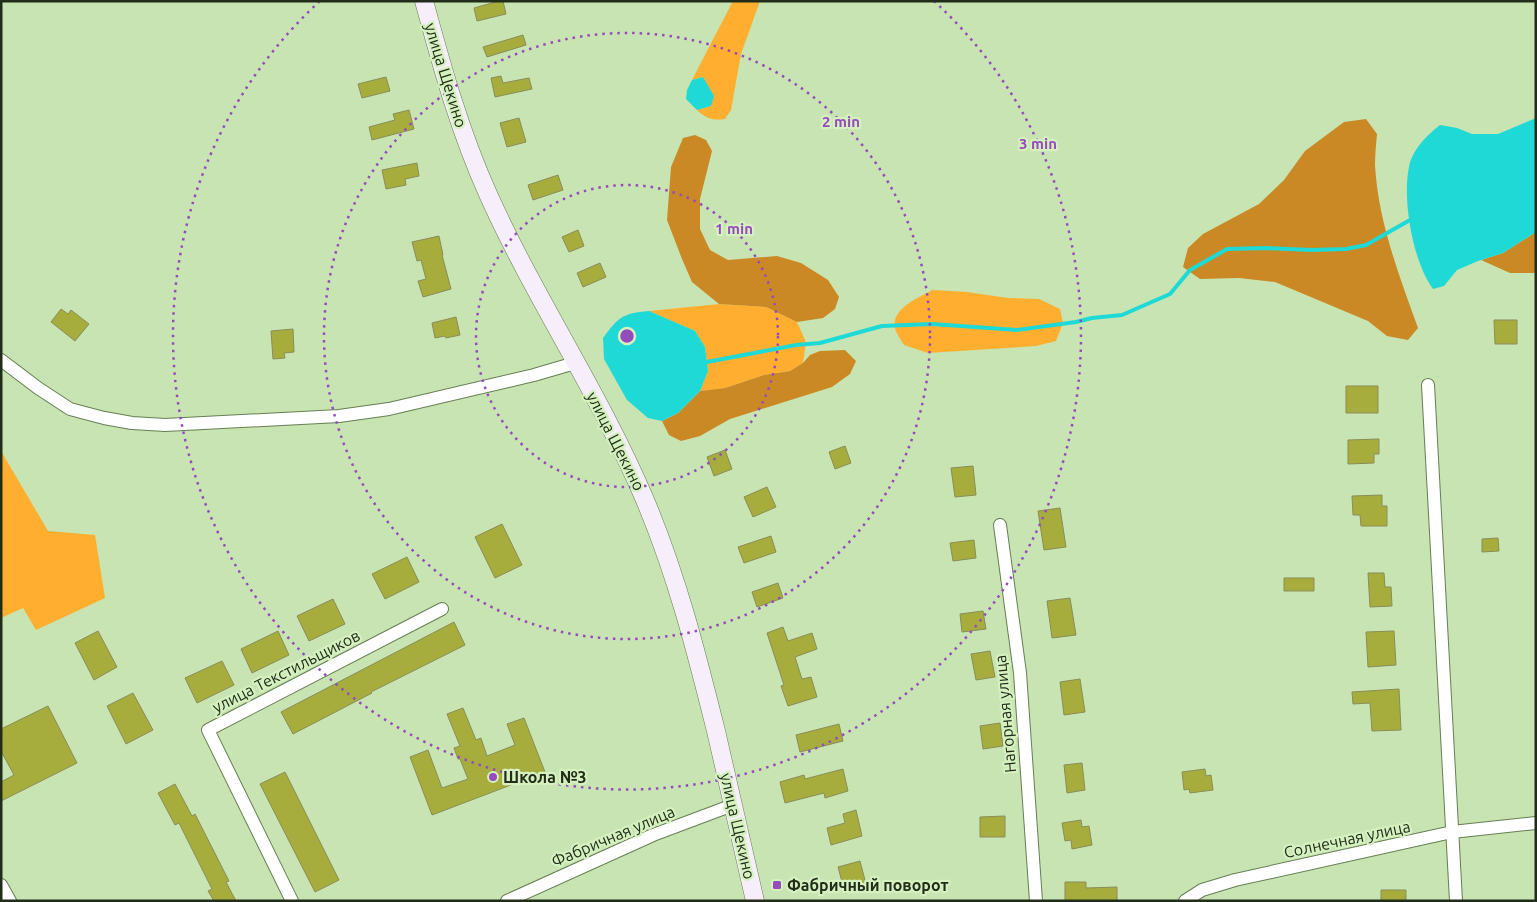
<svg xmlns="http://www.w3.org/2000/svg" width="1537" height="902" viewBox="0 0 1537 902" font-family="Ubuntu,sans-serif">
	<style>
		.green { fill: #ffae2f }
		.forest { fill: #ca8924 }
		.water { fill: #1fd9d6 }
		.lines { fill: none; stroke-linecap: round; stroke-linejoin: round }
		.stream { stroke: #1fd9d6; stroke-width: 4 }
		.building { fill: #a6ad3d; stroke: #898d59 }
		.street-casing { stroke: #657f52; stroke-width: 14 }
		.secondary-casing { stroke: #657f52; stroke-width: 19 }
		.street { stroke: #fff; stroke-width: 12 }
		.secondary { stroke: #f6eefb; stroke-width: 18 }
		.ring { fill: none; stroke: #964bbd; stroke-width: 2.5; stroke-dasharray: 2.5 5 }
		.poi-dot { fill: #964bbd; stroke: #d4f1bf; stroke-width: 2 }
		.labels { text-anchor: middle; stroke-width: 4.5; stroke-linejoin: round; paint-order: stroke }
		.street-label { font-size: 16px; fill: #212c19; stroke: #d4f1bf }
		.poi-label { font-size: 16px; font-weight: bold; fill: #212c19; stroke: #d4f1bf; text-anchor: start }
		.centre { fill: #964bbd; stroke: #d4f1bf; stroke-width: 2.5 }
		.ring-label { font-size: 15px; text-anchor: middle; font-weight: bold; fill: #964bbd; stroke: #d4f1bf; stroke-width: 4.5; stroke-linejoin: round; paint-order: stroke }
	</style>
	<rect width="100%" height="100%" fill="#c7e4b2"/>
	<!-- green -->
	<path class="green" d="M733,1H760L741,54L731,110L725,119C713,121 705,118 697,110L711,106L703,77L692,80Z
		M932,290L967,292L1008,298L1039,299L1060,309L1063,323L1056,341L1036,346L928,353L904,345C901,340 896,333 895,328C891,308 919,298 932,290Z
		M719,304L766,307L797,322L806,342L803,363L790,371L764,375L725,388L700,391L708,371L705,347L695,331L649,311Z
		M1,451L48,531L95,535L105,598L36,630L23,608L1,618Z"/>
	<!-- forest -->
	<path class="forest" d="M1366,119L1377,134C1376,144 1375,155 1375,165C1378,221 1399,275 1418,328L1408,340L1387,336L1368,321L1275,282L1239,278L1200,279L1183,267L1188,248L1203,234L1259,204L1284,180L1305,151L1344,122Z
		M695,135L706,140L712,151L700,199V229L710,250L728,260L777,256L801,263L828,280L839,297L835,309L823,318L797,322L766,307L719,304L692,282L682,259L667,220L671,167L683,138Z
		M1536,232V273H1510L1481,260L1503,253Z
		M845,350L856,361L850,374L832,387L730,419L700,436L681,441L669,435L662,421L678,413L700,391L725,388L764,375L790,371L803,363L810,355L820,351Z"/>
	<!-- water -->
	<path class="water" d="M703,77L714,96L711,106L697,110L686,99L687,90L692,80Z
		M1536,118V232L1503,253L1478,261L1457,270L1444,286L1433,289C1413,262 1402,200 1409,167C1412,150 1427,135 1440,125L1457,128L1472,134H1498Z
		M649,311L695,331L705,347L708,371L700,391L678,413L662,421L648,418L627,400L604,359L603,338C618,318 622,313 649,311Z"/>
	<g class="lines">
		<!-- stream -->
		<path class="stream" d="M707,362L796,345L820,343L882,326L932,324L1017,330L1076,322L1092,318L1122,315L1170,294L1190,270L1227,249L1266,248L1312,250L1346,249L1366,245L1410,220"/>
	</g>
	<!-- building -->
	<path class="building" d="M499,1H503L506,14L477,21L474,8Z
		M523,35L526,45L487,57L483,47Z
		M501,76L503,83L529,78L532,89L495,97L491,78Z
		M386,77L390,91L362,98L358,84Z
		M409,110L414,129L372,140L369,127L395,120L393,114Z
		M519,118L526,142L507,147L500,123Z
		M417,163L419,176L405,179L406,185L386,189L382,170Z
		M558,175L563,190L533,200L528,185Z
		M578,230L584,246L569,252L562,237Z
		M439,236L443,255H442L451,289L423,297L418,281L426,279L421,260L417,261L412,242Z
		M600,263L606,277L583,287L577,273Z
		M61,309L68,314L71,310L89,324L75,341L51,322Z
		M456,317L460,335L446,338L445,336L435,338L432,323Z
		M1494,320H1517V344H1495Z
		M293,329L294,352L284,353L285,358L273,359L271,331Z
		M1346,386H1378V413H1346Z
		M1379,439V454H1374V463L1348,464V440Z
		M845,446L851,463L835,469L829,452Z
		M725,450L732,469L714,476L707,457Z
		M973,466L976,495L955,497L951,468Z
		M767,487L776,507L753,517L744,497Z
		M1382,495V506H1387V526H1361L1360,515H1353L1352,496Z
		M1060,508L1066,547L1044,550L1038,511Z
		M502,524L522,565L495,578L475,537Z
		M771,536L776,552L744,563L738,547Z
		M1498,538L1499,551L1482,552V539Z
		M974,540L976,558L953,561L950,543Z
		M407,557L419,582L385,599L372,574Z
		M1368,573H1384L1385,587H1391L1392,606L1370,607Z
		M1284,578H1314V591H1284Z
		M778,583L783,598L757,607L752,592Z
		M1070,598L1076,635L1052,638L1047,601Z
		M333,599L345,624L309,641L297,616Z
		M983,611L986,629L962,632L960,614Z
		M454,622L465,645L371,692L372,693L293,734L281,712Z
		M783,627L788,641L812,633L817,649L795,657L802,679L811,677L817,697L788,706L781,686L784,685L767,633Z
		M98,631L117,667L94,680L75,643Z
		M278,631L289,655L252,673L241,649Z
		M1394,631L1396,665L1368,667L1366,632Z
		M990,651L995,677L976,680L971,654Z
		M222,661L234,685L197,703L185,678Z
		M1080,679L1085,712L1064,715L1060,682Z
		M1399,689L1401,730L1372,731L1370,703L1353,704L1352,692Z
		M133,693L153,730L126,744L107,706Z
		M48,706L77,763L1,801V782L14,775L1,751V729Z
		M463,708L476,740L481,738L487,756L515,745L507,724L524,718L545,772L432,815L410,757L428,750L442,788L468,779L460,759H458L454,748L460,746L447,714Z
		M1000,723L1003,746L983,749L980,726Z
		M839,724L843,741L800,752L796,735Z
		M1082,763L1085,790L1067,793L1064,765Z
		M843,769L848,791L825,798L824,793L785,803L780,782L804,775L805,779Z
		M1205,769L1206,776L1211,775L1213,790L1190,793L1189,789L1184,790L1182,772Z
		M285,772L339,880L315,892L260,784Z
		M175,784L192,816L195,814L229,881L226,882L236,901H214L208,891L212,889L179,823L175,825L158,793Z
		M856,810L862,836L831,845L827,828L845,823L843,814Z
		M1005,816V837H980V817Z
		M1081,820L1082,827L1089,826L1092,845L1072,849L1071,840L1065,841L1062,823Z
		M860,861L867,888L845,893L838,867Z
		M1065,882H1086V888L1117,887V901H1065Z
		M1381,890H1406V901H1381Z"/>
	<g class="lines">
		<defs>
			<path id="street" d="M1,360L38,388L70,409L104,418L132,423L165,425L339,416L389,409L534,375L575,363
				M1428,385L1456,901
				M1000,525L1020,673L1036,901
				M1,885L10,901
				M292,901L208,730L442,609
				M507,901L653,835L733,805
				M1185,901L1202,890L1235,880L1452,832L1536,823"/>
			<path id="secondary" d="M424,1C442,67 460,132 488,194C535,299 600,394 645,500C677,576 696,651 716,731C729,788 742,844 755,901"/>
		</defs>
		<!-- street casing -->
		<use href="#street" class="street-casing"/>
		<!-- secondary casing -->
		<use href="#secondary" class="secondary-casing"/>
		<!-- street -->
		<use href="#street" class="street"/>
		<!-- secondary -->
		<use href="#secondary" class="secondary"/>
	</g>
	<!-- distance rings -->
	<g class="ring">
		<circle cx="627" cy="336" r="151"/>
		<circle cx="627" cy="336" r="303"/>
		<path d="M934 1A454 454 0 1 1 320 1"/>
	</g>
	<!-- markers -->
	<g class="poi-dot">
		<circle cx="493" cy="777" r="5"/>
		<rect x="772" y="880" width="10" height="10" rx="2.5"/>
	</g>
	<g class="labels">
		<!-- street labels -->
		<g class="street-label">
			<text transform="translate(446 75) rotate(73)" y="6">улица Щекино</text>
			<text transform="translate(616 441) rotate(63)" y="6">улица Щекино</text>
			<text transform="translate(286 671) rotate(-27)" y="6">улица Текстильщиков</text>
			<text transform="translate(1005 714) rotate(-95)" y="6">Нагорная улица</text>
			<text transform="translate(738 826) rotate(77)" y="6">улица Щекино</text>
			<text transform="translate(613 836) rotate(-23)" y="6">Фабричная улица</text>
			<text transform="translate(1347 839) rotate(-12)" y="6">Солнечная улица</text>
		</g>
		<!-- poi labels -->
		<g class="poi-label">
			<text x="503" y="783">Школа №3</text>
			<text x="787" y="891">Фабричный поворот</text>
		</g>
	</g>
	<circle cx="627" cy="336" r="8" class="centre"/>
	<g class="ring-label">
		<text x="841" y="127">2 min</text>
		<text x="1038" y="149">3 min</text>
		<text x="734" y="234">1 min</text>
	</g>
	<!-- border -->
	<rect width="1537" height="902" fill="none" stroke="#212c19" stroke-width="5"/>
</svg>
